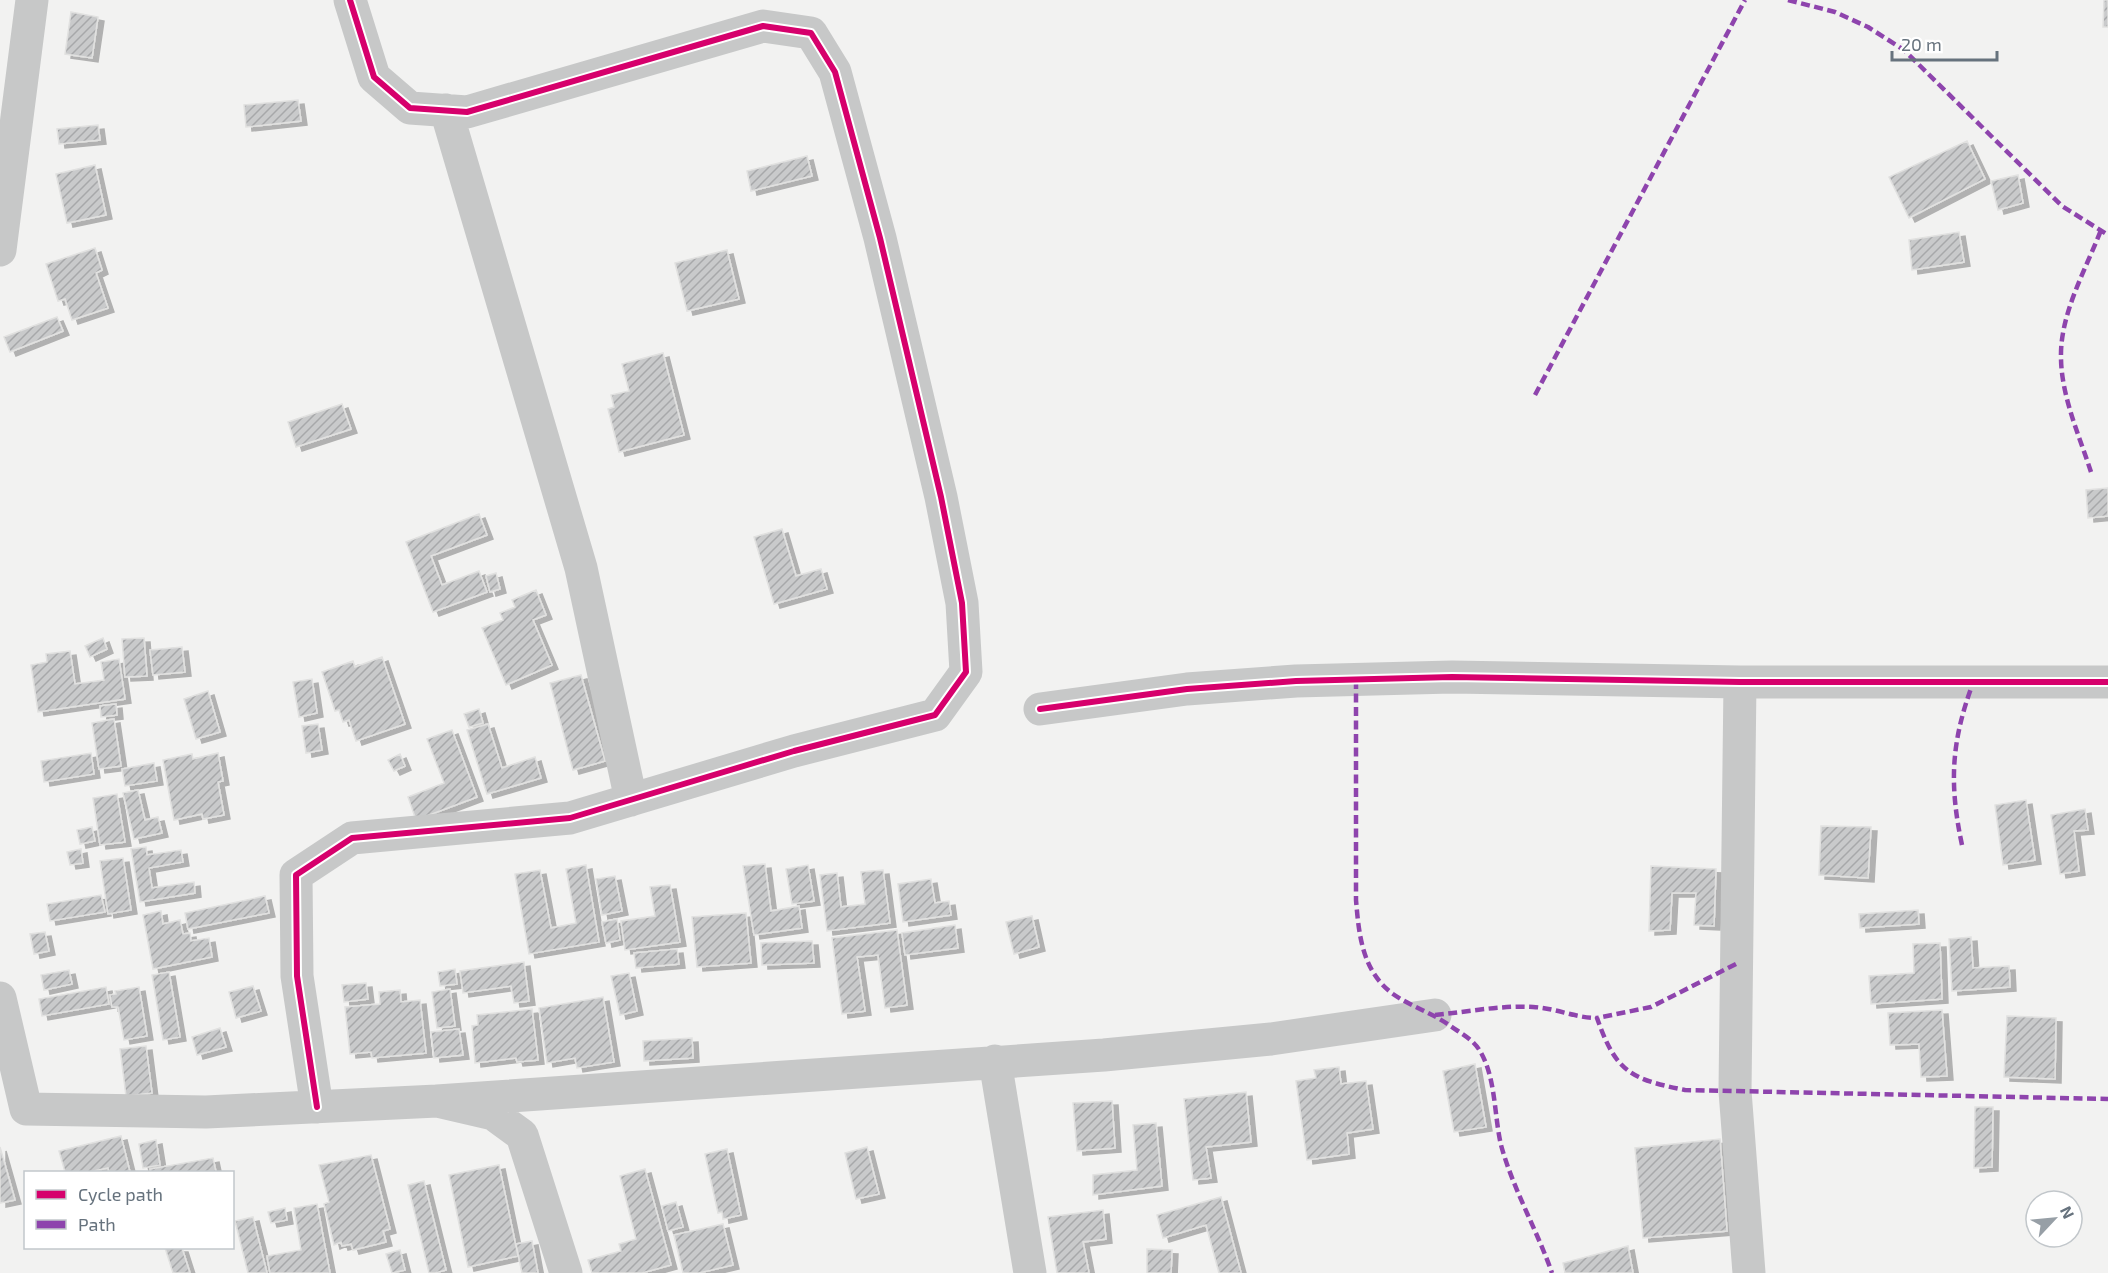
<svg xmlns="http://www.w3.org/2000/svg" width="2108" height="1273" viewBox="0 0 2108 1273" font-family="'Exo 2',sans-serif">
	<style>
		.building { fill: url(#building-hatch); stroke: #e1e1e0; stroke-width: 1.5; filter: url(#shadow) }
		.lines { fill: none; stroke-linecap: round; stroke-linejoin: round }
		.street { stroke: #c7c8c8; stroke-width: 33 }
		.quiet { stroke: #8e44ad; stroke-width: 4.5; stroke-dasharray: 9 4.5; stroke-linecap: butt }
		.cycleway-casing { stroke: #fff; stroke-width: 10 }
		.cycleway { stroke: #d6006c; stroke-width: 6 }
	</style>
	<defs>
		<pattern id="building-hatch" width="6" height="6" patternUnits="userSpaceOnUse" patternTransform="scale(1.5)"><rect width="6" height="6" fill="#c9cacb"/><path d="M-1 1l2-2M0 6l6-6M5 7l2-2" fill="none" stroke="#a7a8aa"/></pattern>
		<filter id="shadow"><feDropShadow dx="6" dy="4" stdDeviation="0" flood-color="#0004"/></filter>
	</defs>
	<rect width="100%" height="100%" fill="#f2f2f1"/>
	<!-- building -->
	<path class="building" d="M2104,0H2108V27H2103Z
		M71,12L98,17L92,58L65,54Z
		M298,100L301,121L246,127L244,105Z
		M98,125L100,140L59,144L57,129Z
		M1967,141L1985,179L1909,218L1889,177Z
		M807,156L812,176L751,191L747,171Z
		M95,165L106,215L67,223L56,174Z
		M2018,175L2023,203L1998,210L1991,181Z
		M1959,232L1964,262L1912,270L1909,240Z
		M95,248L102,270L96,273L108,308L72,320L65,299L58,301L46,264Z
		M727,250L739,299L687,311L675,263Z
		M57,317L63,331L10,352L4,337Z
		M663,353L684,435L619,452L608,409L614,407L611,395L629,391L622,364Z
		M342,404L351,429L296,447L288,422Z
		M2108,488V516L2088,518L2086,490Z
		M479,514L487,535L431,556L442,585L479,571L487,592L433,612L406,542Z
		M782,529L796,576L821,569L827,589L774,604L754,537Z
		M496,573L500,589L490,592L486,576Z
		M536,590L546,615L533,620L552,665L506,685L482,628L503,620L500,613L515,607L512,600Z
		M103,638L107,649L90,657L85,646Z
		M144,638L147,676L125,677L122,639Z
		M182,647L185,672L153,675L150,650Z
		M70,651L75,684L104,680L101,662L119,659L125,699L38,712L31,665L47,662L46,654Z
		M382,657L405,724L356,741L349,720L343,722L339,710L335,711L322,672L353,661L355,667Z
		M581,675L605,761L573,770L550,683Z
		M312,679L317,713L299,717L293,682Z
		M208,691L220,732L196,739L184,699Z
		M116,704L117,715L101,717L100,706Z
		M479,709L483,723L469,727L464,714Z
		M114,719L121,766L99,769L92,723Z
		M318,724L322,750L306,753L302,726Z
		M488,724L502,768L535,757L541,778L487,794L467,730Z
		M452,730L477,797L416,820L408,797L444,783L427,739Z
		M91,753L94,774L44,782L41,761Z
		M218,753L223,781L218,782L224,815L203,819L202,814L174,820L163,760L192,754L193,759Z
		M400,754L405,766L394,771L388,760Z
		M154,763L157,781L125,786L122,769Z
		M138,790L145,820L158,817L162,833L134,839L123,793Z
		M117,794L125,842L100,845L93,798Z
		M2026,800L2035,860L2003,865L1995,805Z
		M2085,809L2088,830L2074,831L2079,871L2060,874L2051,815Z
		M1821,826L1871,827L1868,878L1819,875Z
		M92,827L95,841L80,844L77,830Z
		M146,847L147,855L181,850L183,862L149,868L152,888L194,882L195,893L140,902L131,849Z
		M81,849L83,863L70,865L67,852Z
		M123,858L131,910L108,914L100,861Z
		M765,864L771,911L799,906L802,928L754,935L743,866Z
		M586,865L599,942L529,954L515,874L540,870L551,928L576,923L566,869Z
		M808,865L814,901L792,904L786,869Z
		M1651,866L1716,869L1714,926L1694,925L1696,893H1672L1670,930L1649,931Z
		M883,870L890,923L827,931L820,875L837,873L841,907L865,904L861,872Z
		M615,876L622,911L602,915L596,879Z
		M931,879L935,903L949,901L951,915L903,922L898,884Z
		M670,885L680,942L625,950L621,921L655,916L650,887Z
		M101,895L105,912L50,921L47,904Z
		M265,896L269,913L188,929L185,913Z
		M1918,910L1919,924L1860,928L1859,914Z
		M161,911L163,924L180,920L183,934L190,933L191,941L209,938L212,957L153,969L143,915Z
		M746,913L751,963L697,967L692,917Z
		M1032,916L1039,947L1014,954L1006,922Z
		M617,919L620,940L606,943L602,922Z
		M955,925L958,948L905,955L902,933Z
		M897,930L907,1005L885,1008L878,955L857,957L865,1011L842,1014L832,938Z
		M45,932L49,951L34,954L30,934Z
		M1971,937L1973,968L2009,966L2010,987L1952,991L1949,939Z
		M812,941L814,963L762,965L761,943Z
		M1940,943L1942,999L1871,1004L1869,976L1914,973L1913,944Z
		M677,949L679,964L636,968L634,953Z
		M524,962L529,1001L514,1003L511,986L463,993L460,971Z
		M455,969L457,984L440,986L438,972Z
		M69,970L72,984L44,990L41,975Z
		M169,972L180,1037L163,1040L152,975Z
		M629,973L637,1011L620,1015L611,976Z
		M366,983L368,999L344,1002L342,985Z
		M253,986L261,1011L236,1018L229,992Z
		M106,987L109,1004L42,1016L39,999Z
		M139,987L147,1036L124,1040L118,1007H112L110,995L116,994L115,991Z
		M450,989L455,1026L437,1028L432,992Z
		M400,990L401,1002L420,1000L426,1053L372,1058L371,1052L350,1054L345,1007L380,1004L379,992Z
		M603,997L614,1062L577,1068L575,1058L547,1063L539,1008Z
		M532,1009L538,1060L517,1062L516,1058L475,1063L472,1026L478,1025L477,1015Z
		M1942,1010L1947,1076L1921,1077L1919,1044L1890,1045L1888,1013Z
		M2007,1016L2056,1018L2055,1079L2004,1077Z
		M220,1028L226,1047L197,1055L192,1037Z
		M459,1029L463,1055L434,1058L431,1032Z
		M692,1038L693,1058L644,1061L643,1041Z
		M146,1046L152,1093L126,1096L120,1049Z
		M1475,1064L1486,1127L1454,1132L1443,1071Z
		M1339,1067L1341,1084L1366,1081L1373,1129L1347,1133L1349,1154L1307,1160L1296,1081L1316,1078L1314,1070Z
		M1246,1092L1251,1142L1206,1147L1211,1178L1193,1180L1184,1099Z
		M1112,1101L1115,1148L1077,1151L1073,1103Z
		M1975,1107H1993L1992,1167L1974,1168Z
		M1156,1123L1162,1186L1093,1195V1175L1137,1170L1133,1125Z
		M121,1136L130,1172H109L108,1168L89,1172H65L59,1151Z
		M1720,1139L1727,1231L1643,1238L1635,1148Z
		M156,1140L160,1165L143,1168L139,1144Z
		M0,1147L15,1200L0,1203Z
		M867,1147L879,1194L856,1199L845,1153Z
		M727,1149L741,1215L723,1219L722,1212L718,1213L705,1154Z
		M371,1155L390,1229L383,1231L386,1242L353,1250L351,1244L342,1246L341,1242L334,1245L324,1204L329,1202L319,1165Z
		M213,1158L216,1172H151L150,1169Z
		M499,1165L518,1256L468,1267L449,1175Z
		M645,1169L671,1265L642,1273H592L588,1260L621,1251L619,1244L636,1239L620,1176Z
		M424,1181L446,1270L435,1273H429L408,1185Z
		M1221,1197L1241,1273H1219L1206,1225L1163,1238L1157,1215Z
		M676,1202L683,1227L668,1231L662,1206Z
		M317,1204L330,1273H270L267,1256L301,1250L294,1208Z
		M285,1208L287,1220L271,1223L268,1212Z
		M1103,1210L1106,1239L1083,1242L1089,1273H1057L1048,1217Z
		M253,1217L267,1273H248L235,1221Z
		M723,1224L733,1265L699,1273H683L674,1235Z
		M532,1241L538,1273H522L516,1244Z
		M1628,1246L1633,1273H1565L1563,1263Z
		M165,1248H182L190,1273H173Z
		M1147,1249L1172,1250L1171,1273H1147Z
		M400,1250L405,1270L392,1273L386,1254Z"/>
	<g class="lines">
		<!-- street -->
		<path class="street" d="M446,110L581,568L631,800
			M0,250L32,0
			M1740,682L1735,1091L1749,1273
			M1040,709L1187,689L1296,681L1452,677L1740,682H2108
			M0,998L26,1109L206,1112L437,1101L493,1114L522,1135L566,1273
			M995,1061L1030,1273
			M437,1101L1104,1055L1271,1039L1435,1015
			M317,1107L297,976L296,875L352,838L570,818L794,751L935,715L966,672L962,603L941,497L880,238L835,72L811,33L763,26L467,112L410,108L374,77L350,0"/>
		<!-- quiet -->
		<path class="quiet" d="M1788,0L1835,12L1868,27L1904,50L2062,206L2108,235
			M1535,395L1745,0
			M2091,472C2079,435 2061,395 2061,357C2060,314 2086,269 2101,230
			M1356,680V900C1359,935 1362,971 1393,994C1410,1006 1432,1013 1449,1025C1460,1033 1473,1039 1480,1051C1496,1078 1494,1115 1501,1145C1513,1189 1537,1230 1552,1273
			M1962,845C1949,784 1951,742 1973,683
			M1736,964L1651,1007L1597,1018C1616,1072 1630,1079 1685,1090L2108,1099
			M1435,1015C1467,1012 1501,1005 1533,1007C1556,1008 1575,1018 1597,1018"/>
		<defs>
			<path id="cycleway" d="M1040,709L1187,689L1296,681L1452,677L1740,682H2108
				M317,1107L297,976L296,875L352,838L570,818L794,751L935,715L966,672L962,603L941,497L880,238L835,72L811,33L763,26L467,112L410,108L374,77L350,0"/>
		</defs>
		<!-- cycleway casing -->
		<use href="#cycleway" class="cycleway-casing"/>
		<!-- cycleway -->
		<use href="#cycleway" class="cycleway"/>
	</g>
	<!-- legend -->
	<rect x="24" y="1171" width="210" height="78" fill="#ffffff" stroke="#c2c7cb" stroke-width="1.5"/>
	<rect x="36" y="1190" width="30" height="9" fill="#d6006c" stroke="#c2c7cb" stroke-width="1.5"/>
	<text x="78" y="1201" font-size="18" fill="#66727d">Cycle path</text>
	<rect x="36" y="1220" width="30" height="9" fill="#8e44ad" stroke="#c2c7cb" stroke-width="1.5"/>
	<text x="78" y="1231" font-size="18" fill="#66727d">Path</text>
	<!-- north arrow -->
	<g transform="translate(2054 1219) rotate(64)"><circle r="28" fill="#ffffff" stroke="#c2c7cb" stroke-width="1.5"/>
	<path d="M0-4.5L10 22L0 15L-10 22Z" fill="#979fa6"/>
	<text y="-9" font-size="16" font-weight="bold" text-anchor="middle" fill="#66727d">N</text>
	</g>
	<!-- scale -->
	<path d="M1892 51v9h105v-9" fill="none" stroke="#66727d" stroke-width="3"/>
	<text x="1901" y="51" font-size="18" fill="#66727d" stroke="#ffffff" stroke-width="4.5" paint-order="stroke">20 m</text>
</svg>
